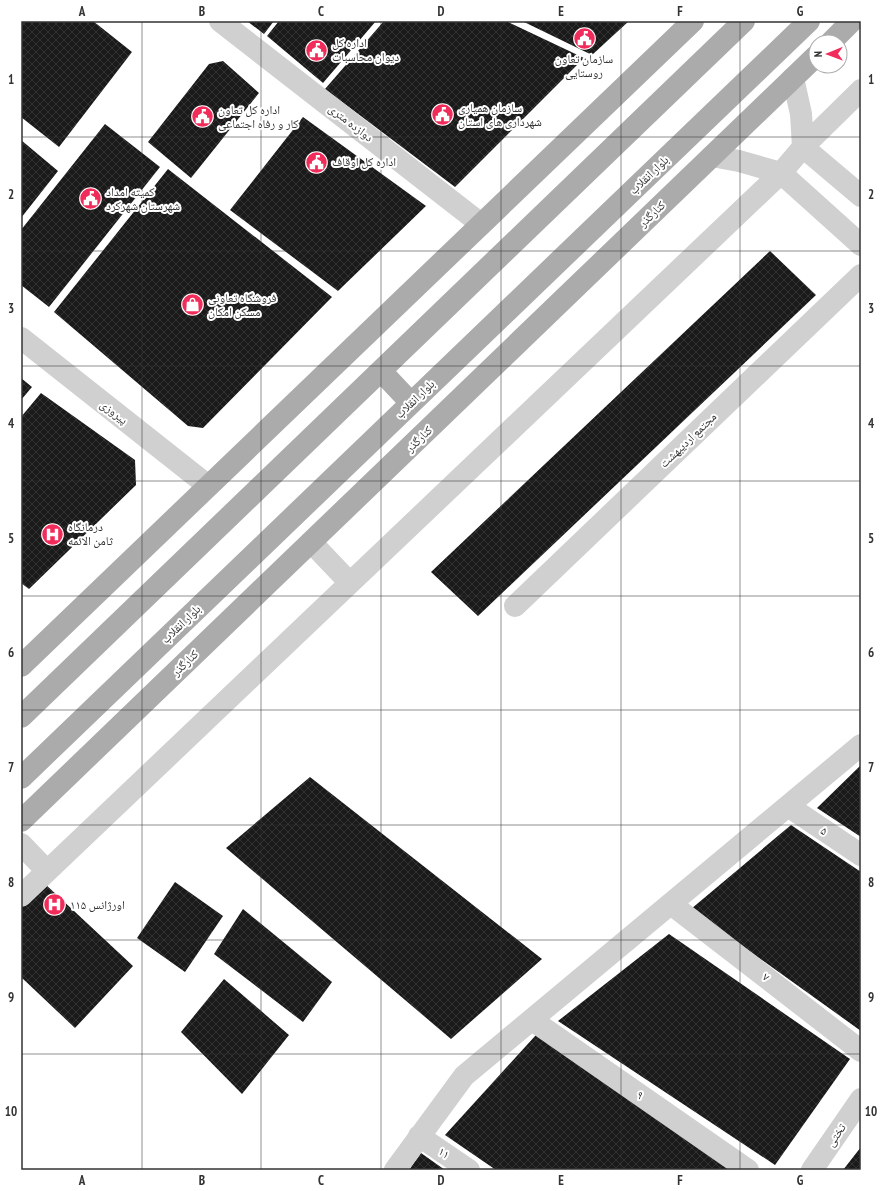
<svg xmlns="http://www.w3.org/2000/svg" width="882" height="1191" viewBox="0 0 882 1191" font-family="'PT Sans Narrow','Noto Naskh Arabic',sans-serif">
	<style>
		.building { fill: url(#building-cross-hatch) }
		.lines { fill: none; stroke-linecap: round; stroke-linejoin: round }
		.minor { stroke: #d0d0d0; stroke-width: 22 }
		.major { stroke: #ababab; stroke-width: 22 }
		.grid { fill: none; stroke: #333; stroke-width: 1; stroke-opacity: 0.55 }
		.labels { text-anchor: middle; stroke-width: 4; stroke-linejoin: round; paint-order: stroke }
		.poi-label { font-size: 12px; fill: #333; stroke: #fff; text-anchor: start }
		.street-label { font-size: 12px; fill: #333; stroke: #fff }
		.neatline { fill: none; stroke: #333; stroke-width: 1.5 }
		.grid-label { font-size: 13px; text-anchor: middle; font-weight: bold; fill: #333 }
	</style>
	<defs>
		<pattern id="building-cross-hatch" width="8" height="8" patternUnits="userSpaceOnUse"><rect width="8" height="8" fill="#1a1a1a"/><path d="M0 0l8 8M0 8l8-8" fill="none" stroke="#333"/></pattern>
	</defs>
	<rect width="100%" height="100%" fill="#fff"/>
	<!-- building -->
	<path class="building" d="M21,21H93L132,52L59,147L21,117Z
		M247,21H274L264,34Z
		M279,21H376L323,83L267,36Z
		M384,21H506L584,58L455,187L325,89Z
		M522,21H629L592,55Z
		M223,61L259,93L191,178L148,142L209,64Z
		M303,117L426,206L338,291L230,210Z
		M105,124L160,167L49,307L21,285V230Z
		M21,140L58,171L21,218Z
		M168,169L332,297L203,428L188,426L54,312Z
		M770,251L816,295L478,616L431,572Z
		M21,378L32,387L21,400Z
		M41,393L135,460L136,485L29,589L21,583V417Z
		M861,765V837L817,808Z
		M310,777L542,959L451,1039L226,848Z
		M791,825L861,872V1031L691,909Z
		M175,882L223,916L185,972L137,938Z
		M44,883L133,966L75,1028L21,977V908Z
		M243,909L332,982L303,1022L214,954Z
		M669,934L850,1059L775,1165L558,1021Z
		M224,979L289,1035L242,1094L181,1032Z
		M536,1035L732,1170H496L445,1135Z
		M861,1147V1170H843Z
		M421,1153L445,1170H409Z"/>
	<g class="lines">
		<!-- minor -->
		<path class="minor" d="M220,21L481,224
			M793,78L801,114L803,147L861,196
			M712,156L739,161L781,173L861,245
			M21,338L207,485
			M311,542L350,583
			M515,606L861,275
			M788,806L861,855
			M21,844L47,871
			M21,896L781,173L803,147L861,90
			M671,904L861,1051
			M532,1020L748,1170
			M419,1136L469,1170
			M395,1170L464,1076L861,745
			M812,1170L861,1099"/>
		<!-- major -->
		<path class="major" d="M831,42L852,21
			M381,371L411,403
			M21,666L693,21
			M21,717L744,21
			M21,778L809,21
			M21,821L816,56"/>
	</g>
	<!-- grid -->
	<path class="grid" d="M142,21V1170M261,21V1170M381,21V1170M501,21V1170M621,21V1170M740,21V1170M21,137H861M21,251H861M21,366H861M21,481H861M21,596H861M21,710H861M21,825H861M21,940H861M21,1054H861"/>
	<!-- icons -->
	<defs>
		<symbol id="civic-disc" viewBox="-11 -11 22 22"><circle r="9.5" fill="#f22c5a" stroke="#fff"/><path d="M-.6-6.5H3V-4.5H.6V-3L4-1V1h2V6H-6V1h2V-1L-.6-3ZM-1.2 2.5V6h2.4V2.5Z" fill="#fff"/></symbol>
		<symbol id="shop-disc" viewBox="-11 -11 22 22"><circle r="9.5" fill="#f22c5a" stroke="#fff"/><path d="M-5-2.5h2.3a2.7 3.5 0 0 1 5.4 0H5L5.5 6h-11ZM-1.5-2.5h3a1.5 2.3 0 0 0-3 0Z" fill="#fff"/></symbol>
		<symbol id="hospital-disc" viewBox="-11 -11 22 22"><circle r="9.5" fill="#f22c5a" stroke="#fff"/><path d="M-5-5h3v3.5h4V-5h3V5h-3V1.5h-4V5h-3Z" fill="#fff"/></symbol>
	</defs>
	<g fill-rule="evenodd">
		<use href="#civic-disc" x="572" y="26" width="25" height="25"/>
		<use href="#civic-disc" x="304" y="38" width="25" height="25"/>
		<use href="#civic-disc" x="430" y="102" width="25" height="25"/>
		<use href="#civic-disc" x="190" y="104" width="25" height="25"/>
		<use href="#civic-disc" x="304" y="150" width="25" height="25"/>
		<use href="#civic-disc" x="78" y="186" width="25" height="25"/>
		<use href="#shop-disc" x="180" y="292" width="25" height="25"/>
		<use href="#hospital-disc" x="40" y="522" width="25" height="25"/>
		<use href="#hospital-disc" x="42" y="892" width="25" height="25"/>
	</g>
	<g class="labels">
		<!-- poi labels -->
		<g class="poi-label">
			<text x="332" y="47">اداره کل<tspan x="332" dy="14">دیوان محاسبات</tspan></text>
			<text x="584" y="63" text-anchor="middle">سازمان تعاون<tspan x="584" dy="14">روستایی</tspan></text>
			<text x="458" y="112">سازمان همیاری<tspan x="458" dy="14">شهرداری های استان</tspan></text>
			<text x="218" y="114">اداره کل تعاون<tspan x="218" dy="14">کار و رفاه اجتماعی</tspan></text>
			<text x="332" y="166">اداره کل اوقاف</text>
			<text x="106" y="196">کمیته امداد<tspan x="106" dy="14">شهرستان شهرکرد</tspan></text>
			<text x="208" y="302">فروشگاه تعاونی<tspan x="208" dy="14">مسکن امکان</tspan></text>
			<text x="68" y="531">درمانگاه<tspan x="68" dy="14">ثامن الائمه</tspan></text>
			<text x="70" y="909">اورژانس ۱۱۵</text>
		</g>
		<!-- street labels -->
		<g class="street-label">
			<text transform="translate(351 123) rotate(38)" y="4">دوازده متری</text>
			<text transform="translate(649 175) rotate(-44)" y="4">بلوار انقلاب</text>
			<text transform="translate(652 214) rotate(-44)" y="4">کنارگذر</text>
			<text transform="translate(415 399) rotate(-44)" y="4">بلوار انقلاب</text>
			<text transform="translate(114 412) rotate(38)" y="4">پیروزی</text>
			<text transform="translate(419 439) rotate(-44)" y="4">کنارگذر</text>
			<text transform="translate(688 440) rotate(-44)" y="4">مجتمع اردیبهشت</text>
			<text transform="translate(181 624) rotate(-44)" y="4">بلوار انقلاب</text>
			<text transform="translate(185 663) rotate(-44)" y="4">کنارگذر</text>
			<text transform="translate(824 831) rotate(34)" y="4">۵</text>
			<text transform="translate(766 977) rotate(38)" y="4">۷</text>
			<text transform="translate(640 1095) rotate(35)" y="4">۹</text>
			<text transform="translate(836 1135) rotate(-55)" y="4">تختی</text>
			<text transform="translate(444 1153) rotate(34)" y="4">۱۱</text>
		</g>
	</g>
	<!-- border -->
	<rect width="882" height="1191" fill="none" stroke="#ffffff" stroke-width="44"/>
	<!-- north arrow -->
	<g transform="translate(828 54) rotate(269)"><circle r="19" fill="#ffffff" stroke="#adadad"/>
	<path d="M0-3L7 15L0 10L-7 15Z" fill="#f22c5a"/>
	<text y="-6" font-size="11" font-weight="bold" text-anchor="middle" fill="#333333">N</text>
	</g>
	<rect x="22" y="22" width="838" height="1147" class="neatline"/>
	<g class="grid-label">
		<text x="82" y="16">A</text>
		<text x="202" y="16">B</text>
		<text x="321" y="16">C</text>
		<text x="441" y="16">D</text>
		<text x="561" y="16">E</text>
		<text x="680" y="16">F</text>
		<text x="800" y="16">G</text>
		<text x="11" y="84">1</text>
		<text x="871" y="84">1</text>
		<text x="11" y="199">2</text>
		<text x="871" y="199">2</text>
		<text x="11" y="313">3</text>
		<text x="871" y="313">3</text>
		<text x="11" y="428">4</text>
		<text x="871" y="428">4</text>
		<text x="11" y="543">5</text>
		<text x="871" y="543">5</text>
		<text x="11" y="657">6</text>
		<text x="871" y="657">6</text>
		<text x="11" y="772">7</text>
		<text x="871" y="772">7</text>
		<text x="11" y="887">8</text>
		<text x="871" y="887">8</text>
		<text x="11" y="1002">9</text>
		<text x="871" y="1002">9</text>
		<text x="11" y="1116">10</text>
		<text x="871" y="1116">10</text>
		<text x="82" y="1185">A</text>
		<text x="202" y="1185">B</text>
		<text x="321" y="1185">C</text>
		<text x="441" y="1185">D</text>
		<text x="561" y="1185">E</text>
		<text x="680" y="1185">F</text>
		<text x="800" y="1185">G</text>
	</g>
</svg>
